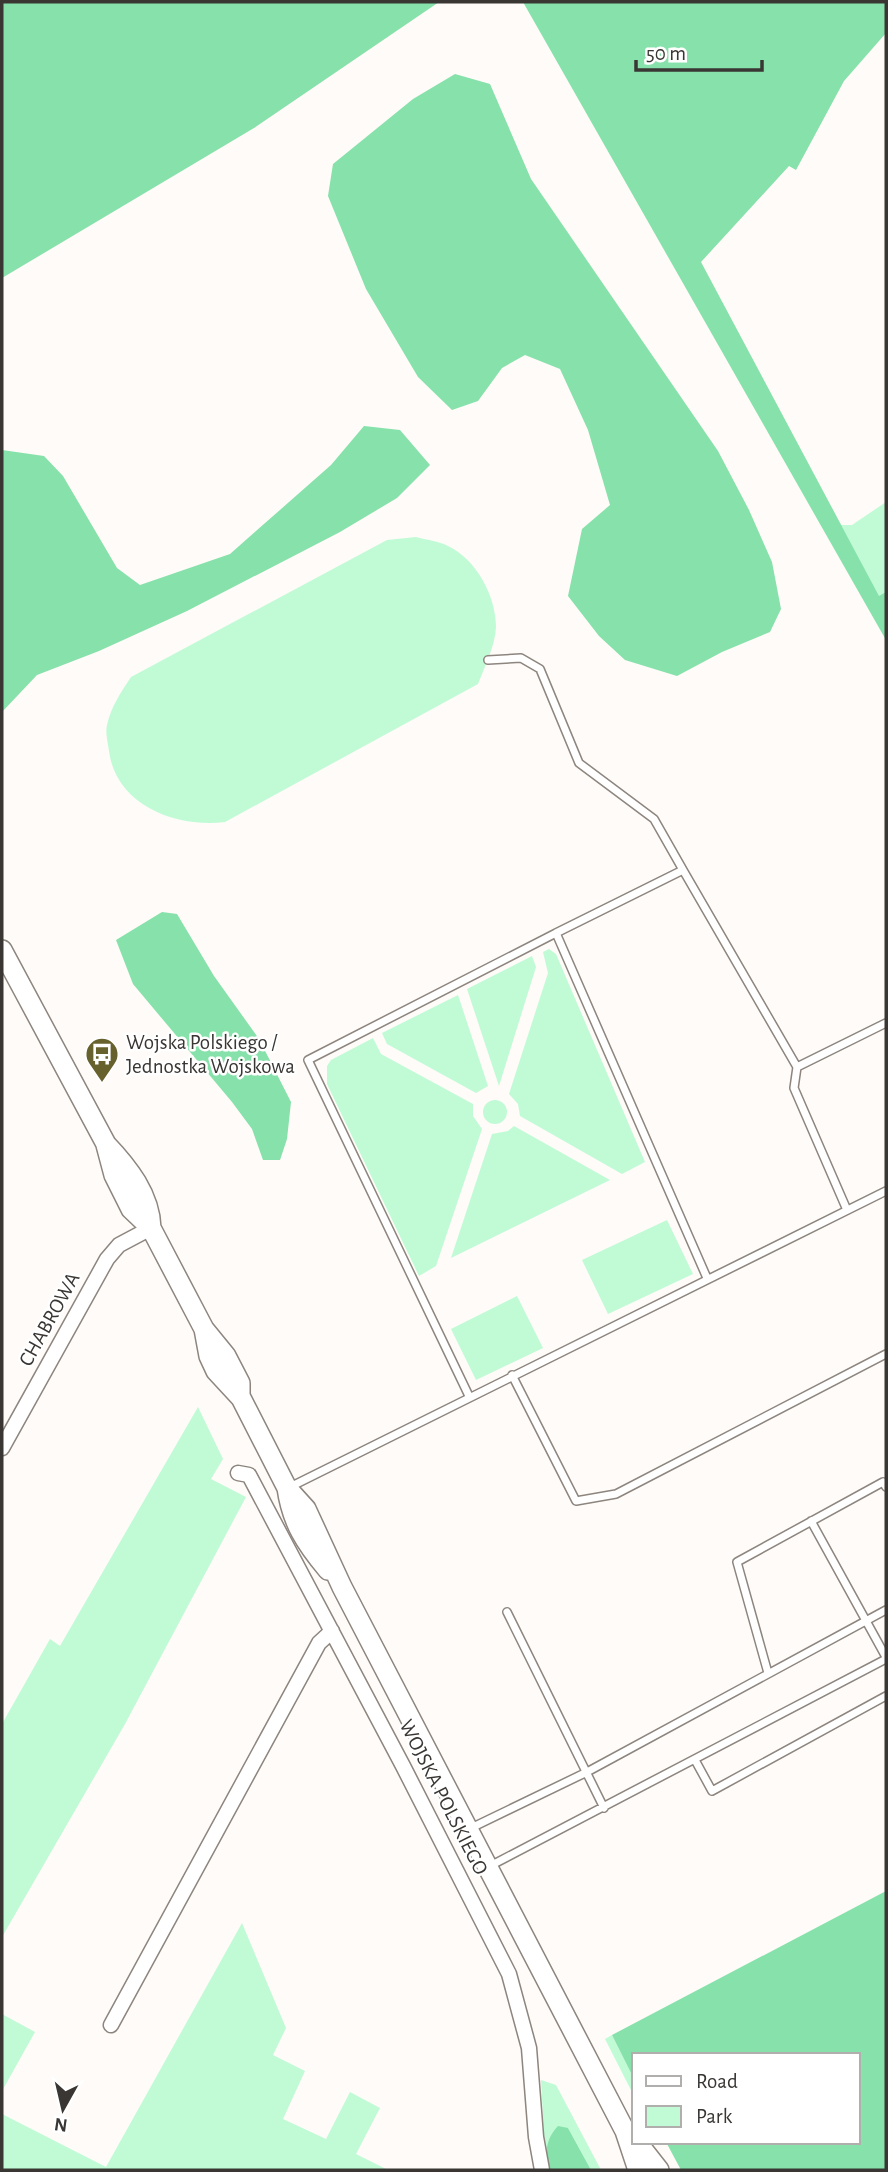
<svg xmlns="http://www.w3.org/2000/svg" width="888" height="2172" viewBox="0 0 888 2172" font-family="'Alegreya Sans',sans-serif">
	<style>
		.green { fill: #c0fbd5 }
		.forest { fill: #86e1aa }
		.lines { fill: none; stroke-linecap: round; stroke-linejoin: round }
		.service-casing { stroke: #8d857e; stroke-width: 10 }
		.minor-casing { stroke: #8d857e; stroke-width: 17 }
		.secondary-casing { stroke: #8d857e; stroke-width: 22 }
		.service { stroke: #fff; stroke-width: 7 }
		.minor { stroke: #fff; stroke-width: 14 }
		.secondary { stroke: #fff; stroke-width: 19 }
		.labels { text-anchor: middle; stroke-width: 5; stroke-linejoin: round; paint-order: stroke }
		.poi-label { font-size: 21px; fill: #393633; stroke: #fff; text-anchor: start }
		.street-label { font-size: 21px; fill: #393633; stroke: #fff }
	</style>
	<rect width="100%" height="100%" fill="#fefbf8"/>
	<!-- green -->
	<path class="green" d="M886,502V592L879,597L841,525H852Z
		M416,537C426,540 439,541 448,546C476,559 496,596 496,627C495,646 485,666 478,684L225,822C177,828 116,806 109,751C108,743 105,733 107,725C111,707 121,692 131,677L387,540Z
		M549,949L556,954L645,1162L622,1174L520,1116L518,1104L509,1094L548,973L543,952Z
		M532,956L536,967L499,1086L467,989Z
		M458,995L488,1086L476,1093L387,1044L382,1033Z
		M373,1038L381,1054L473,1104V1116L482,1129L436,1266L419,1276L327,1084V1066L331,1060Z
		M483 1112a12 12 0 1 1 24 0a12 12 0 1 1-24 0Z
		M514,1126L610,1180L451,1258L492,1134L508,1131Z
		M667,1220L693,1274L608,1314L582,1260Z
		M517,1296L543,1348L476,1380L451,1329Z
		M198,1407L223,1459L211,1479L246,1497L125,1724L2,1937V1724L50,1639L60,1646Z
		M242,1923L286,2028L273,2055L305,2071L283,2119L326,2139L350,2092L380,2108L356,2154L388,2170H2V2114L106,2167Z
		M2,2014L35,2032L2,2091Z
		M612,2035L634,2079V2096L605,2039Z
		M541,2080L556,2085L601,2170H591L568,2128L545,2152Z"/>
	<!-- forest -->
	<path class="forest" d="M2,2H439L254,128L2,278Z
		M523,2H886V33L844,81L796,170L789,166L701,262L879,596L886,592V640Z
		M455,74L490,84L531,179L718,451L749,510L772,562L781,609L770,632L722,652L677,676L625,660L599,636L568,596L582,529L610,505L588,430L560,369L525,355L502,368L478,401L452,410L418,377L366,289L328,196L333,164L413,99Z
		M364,426L400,430L430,465L397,498L340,532L187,611L99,651L37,675L2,712V450L44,456L63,476L117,568L140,585L230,554L331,465Z
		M162,912L177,914L214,976L259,1039L291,1102L287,1139L280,1160H263L252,1129L232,1102L133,984L116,940Z
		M886,1891V2170H681L666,2142H858V2055H634V2079L612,2035Z
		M558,2126L568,2128L591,2170H549C545,2153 545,2140 558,2126Z"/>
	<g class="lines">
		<defs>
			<path id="service" d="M488,660L521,658L540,669L579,763L654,819L683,870
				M797,1067L886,1023
				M707,1278L556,933L683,870L797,1067L794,1088L847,1210
				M512,1375L576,1501L616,1494L886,1354
				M469,1396L308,1060L556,933
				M288,1488L886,1191
				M811,1521L886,1657
				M507,1612L604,1808
				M768,1673L737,1562L883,1482L886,1487
				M695,1760L712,1791L886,1696
				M469,1829L587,1772L886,1610
				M490,1866L886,1659"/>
			<path id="minor" d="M2,1448L107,1259L119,1245L151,1228
				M238,1473L249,1475L403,1766L509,1974L529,2048L536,2137L542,2170
				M111,2025L319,1643L332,1631"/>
			<path id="secondary" d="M2,950L106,1144C128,1167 150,1195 151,1228
				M106,1145L114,1175L131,1209L151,1228L204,1329L226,1356L240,1383V1395
				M204,1329L209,1356L216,1371L241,1398L287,1488L306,1509L342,1587L625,2131L638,2170
				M287,1488C292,1523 306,1544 328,1570
				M637,2142L659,2170"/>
		</defs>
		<!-- service casing -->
		<use href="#service" class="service-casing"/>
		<!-- minor casing -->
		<use href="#minor" class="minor-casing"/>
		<!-- secondary casing -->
		<use href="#secondary" class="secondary-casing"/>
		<!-- service -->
		<use href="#service" class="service"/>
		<!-- minor -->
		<use href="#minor" class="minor"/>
		<!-- secondary -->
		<use href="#secondary" class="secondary"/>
	</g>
	<!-- icons -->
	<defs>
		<symbol id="bus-pin" viewBox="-11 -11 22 30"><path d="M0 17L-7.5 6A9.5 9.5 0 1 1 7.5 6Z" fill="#67612e" stroke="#fff"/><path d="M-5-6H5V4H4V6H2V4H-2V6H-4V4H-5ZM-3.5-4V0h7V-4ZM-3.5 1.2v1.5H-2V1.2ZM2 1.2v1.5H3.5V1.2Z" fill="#fff"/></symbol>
	</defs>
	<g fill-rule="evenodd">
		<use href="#bus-pin" x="83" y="1035" width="38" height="52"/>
	</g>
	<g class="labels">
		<!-- poi labels -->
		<g class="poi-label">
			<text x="126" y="1049">Wojska Polskiego /<tspan x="126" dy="24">Jednostka Wojskowa</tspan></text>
		</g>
		<!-- street labels -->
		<g class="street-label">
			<text transform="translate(49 1319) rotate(-61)" y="7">CHABROWA</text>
			<text transform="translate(444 1797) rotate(63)" y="7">WOJSKA POLSKIEGO</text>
		</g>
	</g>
	<!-- border -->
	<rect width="888" height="2172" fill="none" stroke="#393633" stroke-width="7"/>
	<!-- legend -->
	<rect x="632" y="2053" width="228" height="91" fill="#ffffff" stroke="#b0afad" stroke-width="2"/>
	<rect x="646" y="2076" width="35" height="10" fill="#ffffff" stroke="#b0afad" stroke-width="2"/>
	<text x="696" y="2088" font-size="21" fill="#393633">Road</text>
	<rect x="646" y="2106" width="35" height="21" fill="#c0fbd5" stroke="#b0afad" stroke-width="2"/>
	<text x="696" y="2123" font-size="21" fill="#393633">Park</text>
	<!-- north arrow -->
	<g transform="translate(63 2109) rotate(188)" stroke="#ffffff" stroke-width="5" paint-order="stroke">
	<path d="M0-5L12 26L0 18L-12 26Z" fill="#393633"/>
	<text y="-10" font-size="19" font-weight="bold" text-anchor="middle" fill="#393633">N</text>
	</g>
	<!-- scale -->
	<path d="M636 60v10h126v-10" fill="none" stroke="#393633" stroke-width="3.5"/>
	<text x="646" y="60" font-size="21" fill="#393633" stroke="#ffffff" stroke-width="5" paint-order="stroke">50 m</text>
</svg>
